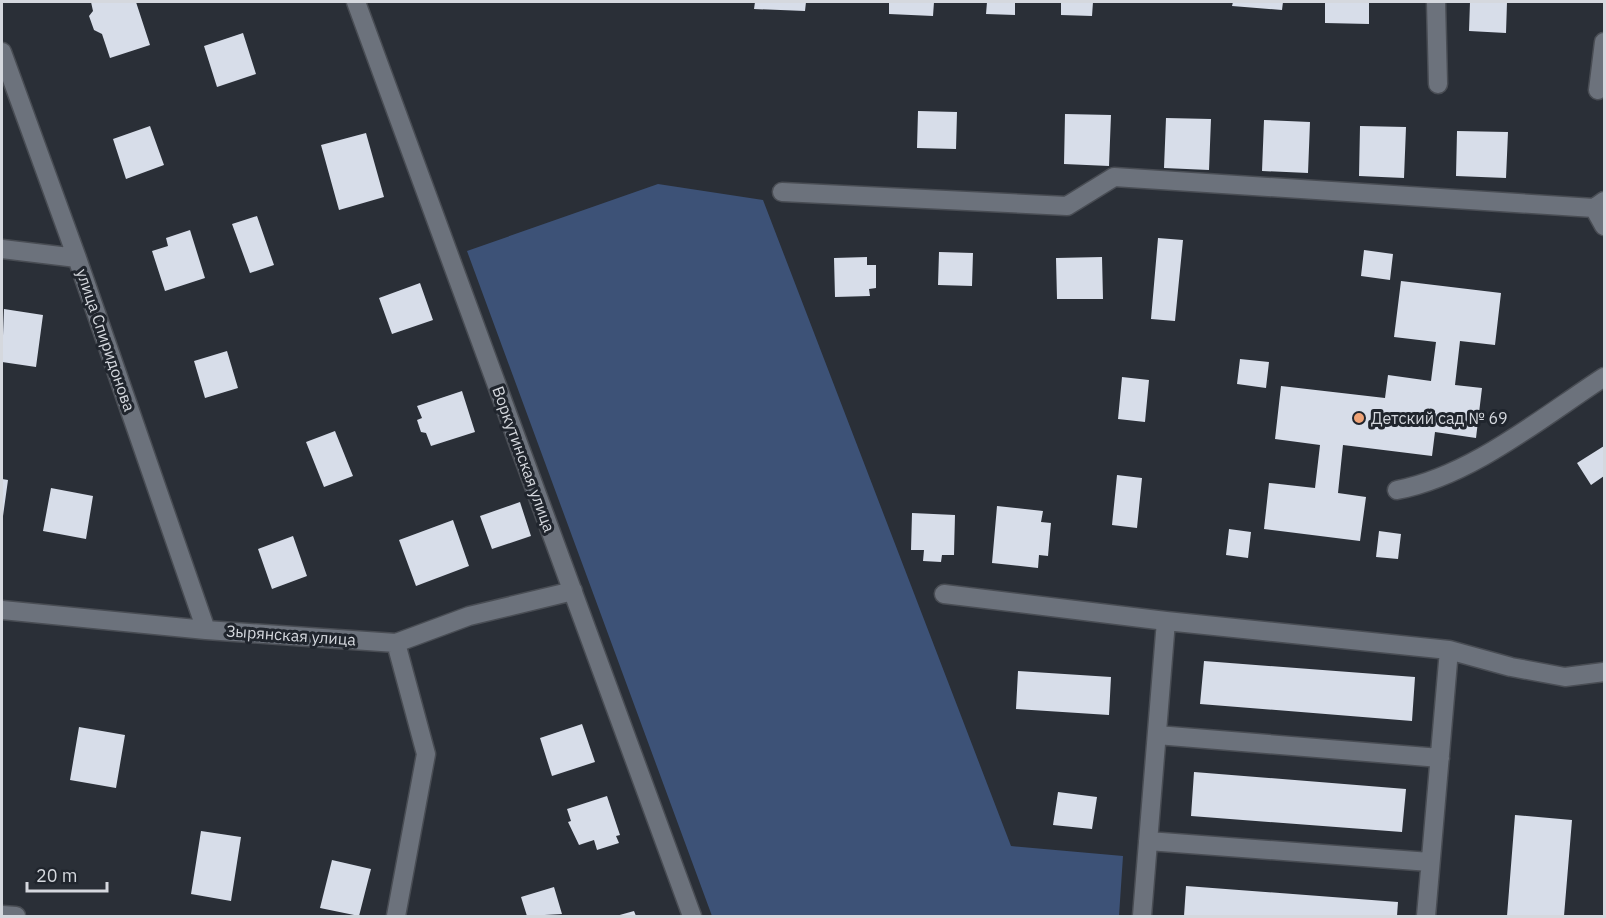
<svg xmlns="http://www.w3.org/2000/svg" width="1606" height="918" viewBox="0 0 1606 918" font-family="'IBM Plex Sans',sans-serif">
	<style>
		.green { fill: #3d5277 }
		.building { fill: #d7dde9 }
		.lines { fill: none; stroke-linecap: round; stroke-linejoin: round }
		.minor-casing { stroke: #494d54; stroke-width: 21 }
		.minor { stroke: #6c727c; stroke-width: 18 }
		.poi-dot { fill: #efa377; stroke: #20252d; stroke-width: 2 }
		.labels { text-anchor: middle; stroke-width: 6; stroke-linejoin: round; paint-order: stroke }
		.street-label { font-size: 16px; fill: #d5d8de; stroke: #20252d }
		.poi-label { font-size: 16px; fill: #d5d8de; stroke: #20252d; text-anchor: start }
	</style>
	<rect width="100%" height="100%" fill="#2a2f37"/>
	<!-- green -->
	<path class="green" d="M658,184L763,200L1011,846L1123,856L1119,916H712L467,251Z"/>
	<!-- building -->
	<path class="building" d="M91,2H136L150,45L110,58L102,34L94,30L89,16L93,11Z
		M755,2H806L805,11L754,9Z
		M889,2H934L933,16L889,14Z
		M987,2H1015V15L986,14Z
		M1061,2H1093L1092,16L1061,15Z
		M1233,2H1283L1282,10L1232,6Z
		M1325,2H1369V24L1325,23Z
		M1470,2H1507L1506,33L1469,31Z
		M243,33L256,74L217,87L204,46Z
		M918,111L957,112L956,149L917,148Z
		M1065,114L1111,115L1109,166L1064,164Z
		M1166,118L1211,119L1209,170L1164,168Z
		M1264,120L1310,122L1308,173L1262,171Z
		M150,126L164,165L126,179L113,139Z
		M1360,126L1406,127L1404,178L1359,176Z
		M1457,131L1508,132L1506,178L1456,176Z
		M366,133L384,197L339,210L321,145Z
		M257,216L274,265L250,273L232,224Z
		M190,230L205,278L165,291L152,251L168,246L166,238Z
		M1158,238L1183,240L1175,321L1151,319Z
		M1364,250L1393,254L1390,280L1361,276Z
		M939,252L973,253L972,286L938,285Z
		M867,257V265H876V288L869,289L870,296L835,297L834,258Z
		M1102,257L1103,299H1057L1056,258Z
		M1401,281L1501,293L1495,345L1460,341L1455,385L1482,388L1476,438L1435,432L1432,456L1343,445L1338,493L1366,497L1360,541L1264,529L1269,483L1315,488L1320,445L1275,439L1281,386L1385,398L1388,375L1431,381L1436,342L1394,337Z
		M420,283L433,320L392,334L379,298Z
		M4,309L43,315L36,367L2,362Z
		M227,351L238,388L205,398L194,361Z
		M1240,359L1269,362L1266,388L1237,384Z
		M1122,377L1149,380L1145,422L1118,419Z
		M462,391L475,432L431,446L426,433L421,432L417,420L422,418L417,406Z
		M335,431L353,476L324,487L306,442Z
		M1604,446V476L1591,485L1577,463Z
		M1117,475L1142,478L1137,528L1112,525Z
		M2,479L8,480L3,516H2Z
		M51,488L93,496L86,539L43,531Z
		M520,502L531,536L492,549L480,516Z
		M997,506L1043,511L1041,522L1051,523L1048,556L1039,555L1038,568L992,563Z
		M912,513L955,515L954,555H942L941,562L923,561L924,550H911Z
		M453,520L469,566L416,586L399,540Z
		M1229,529L1251,532L1248,558L1226,555Z
		M1379,531L1401,534L1398,559L1376,557Z
		M293,536L307,576L272,589L258,549Z
		M1204,661L1415,677L1412,721L1200,704Z
		M1018,671L1111,677L1109,715L1016,709Z
		M582,724L595,762L552,776L540,738Z
		M79,727L125,735L116,788L70,780Z
		M1194,772L1406,789L1402,832L1191,816Z
		M1058,792L1097,797L1092,829L1053,825Z
		M607,796L620,835L616,836L619,843L597,850L594,840L579,845L568,822L571,821L567,809Z
		M1515,815L1572,820L1564,916H1507Z
		M201,831L241,837L231,901L191,894Z
		M332,860L371,869L359,916L320,908Z
		M1186,886L1398,902L1397,916H1184Z
		M554,887L562,914L527,916L521,897Z
		M634,911L636,916H616Z"/>
	<g class="lines">
		<defs>
			<path id="minor" d="M356,2L692,916
				M1436,2L1438,84
				M2,52L77,258L206,630
				M1598,90L1604,42
				M782,192L1067,206L1114,177L1594,208L1604,201
				M1594,208L1604,226
				M2,249L77,258
				M1397,490C1471,476 1541,418 1604,377
				M944,594L1166,621L1449,650L1511,667L1565,677L1604,672
				M2,610L206,630L396,643L469,616L573,591
				M396,643L426,754L396,916
				M1157,735L1440,758
				M1148,841L1430,862
				M2,915L16,916
				M1142,916L1166,621
				M1426,916L1449,650"/>
		</defs>
		<!-- minor casing -->
		<use href="#minor" class="minor-casing"/>
		<!-- minor -->
		<use href="#minor" class="minor"/>
	</g>
	<!-- markers -->
	<circle class="poi-dot" cx="1359" cy="418" r="6"/>
	<g class="labels">
		<!-- street labels -->
		<g class="street-label">
			<text transform="translate(106 340) rotate(71)" y="6">улица Спиридонова</text>
			<text transform="translate(524 459) rotate(70)" y="6">Воркутинская улица</text>
			<text transform="translate(291 635) rotate(4)" y="6">Зырянская улица</text>
		</g>
		<!-- poi labels -->
		<g class="poi-label">
			<text x="1371" y="424">Детский сад № 69</text>
		</g>
	</g>
	<!-- border -->
	<rect width="1606" height="918" fill="none" stroke="#d5d8de" stroke-width="6"/>
	<!-- scale -->
	<path d="M27 882v9h80v-9" fill="none" stroke="#d5d8de" stroke-width="3"/>
	<text x="36" y="882" font-size="18" fill="#d5d8de" stroke="#20252d" stroke-width="4.5" paint-order="stroke">20 m</text>
</svg>
